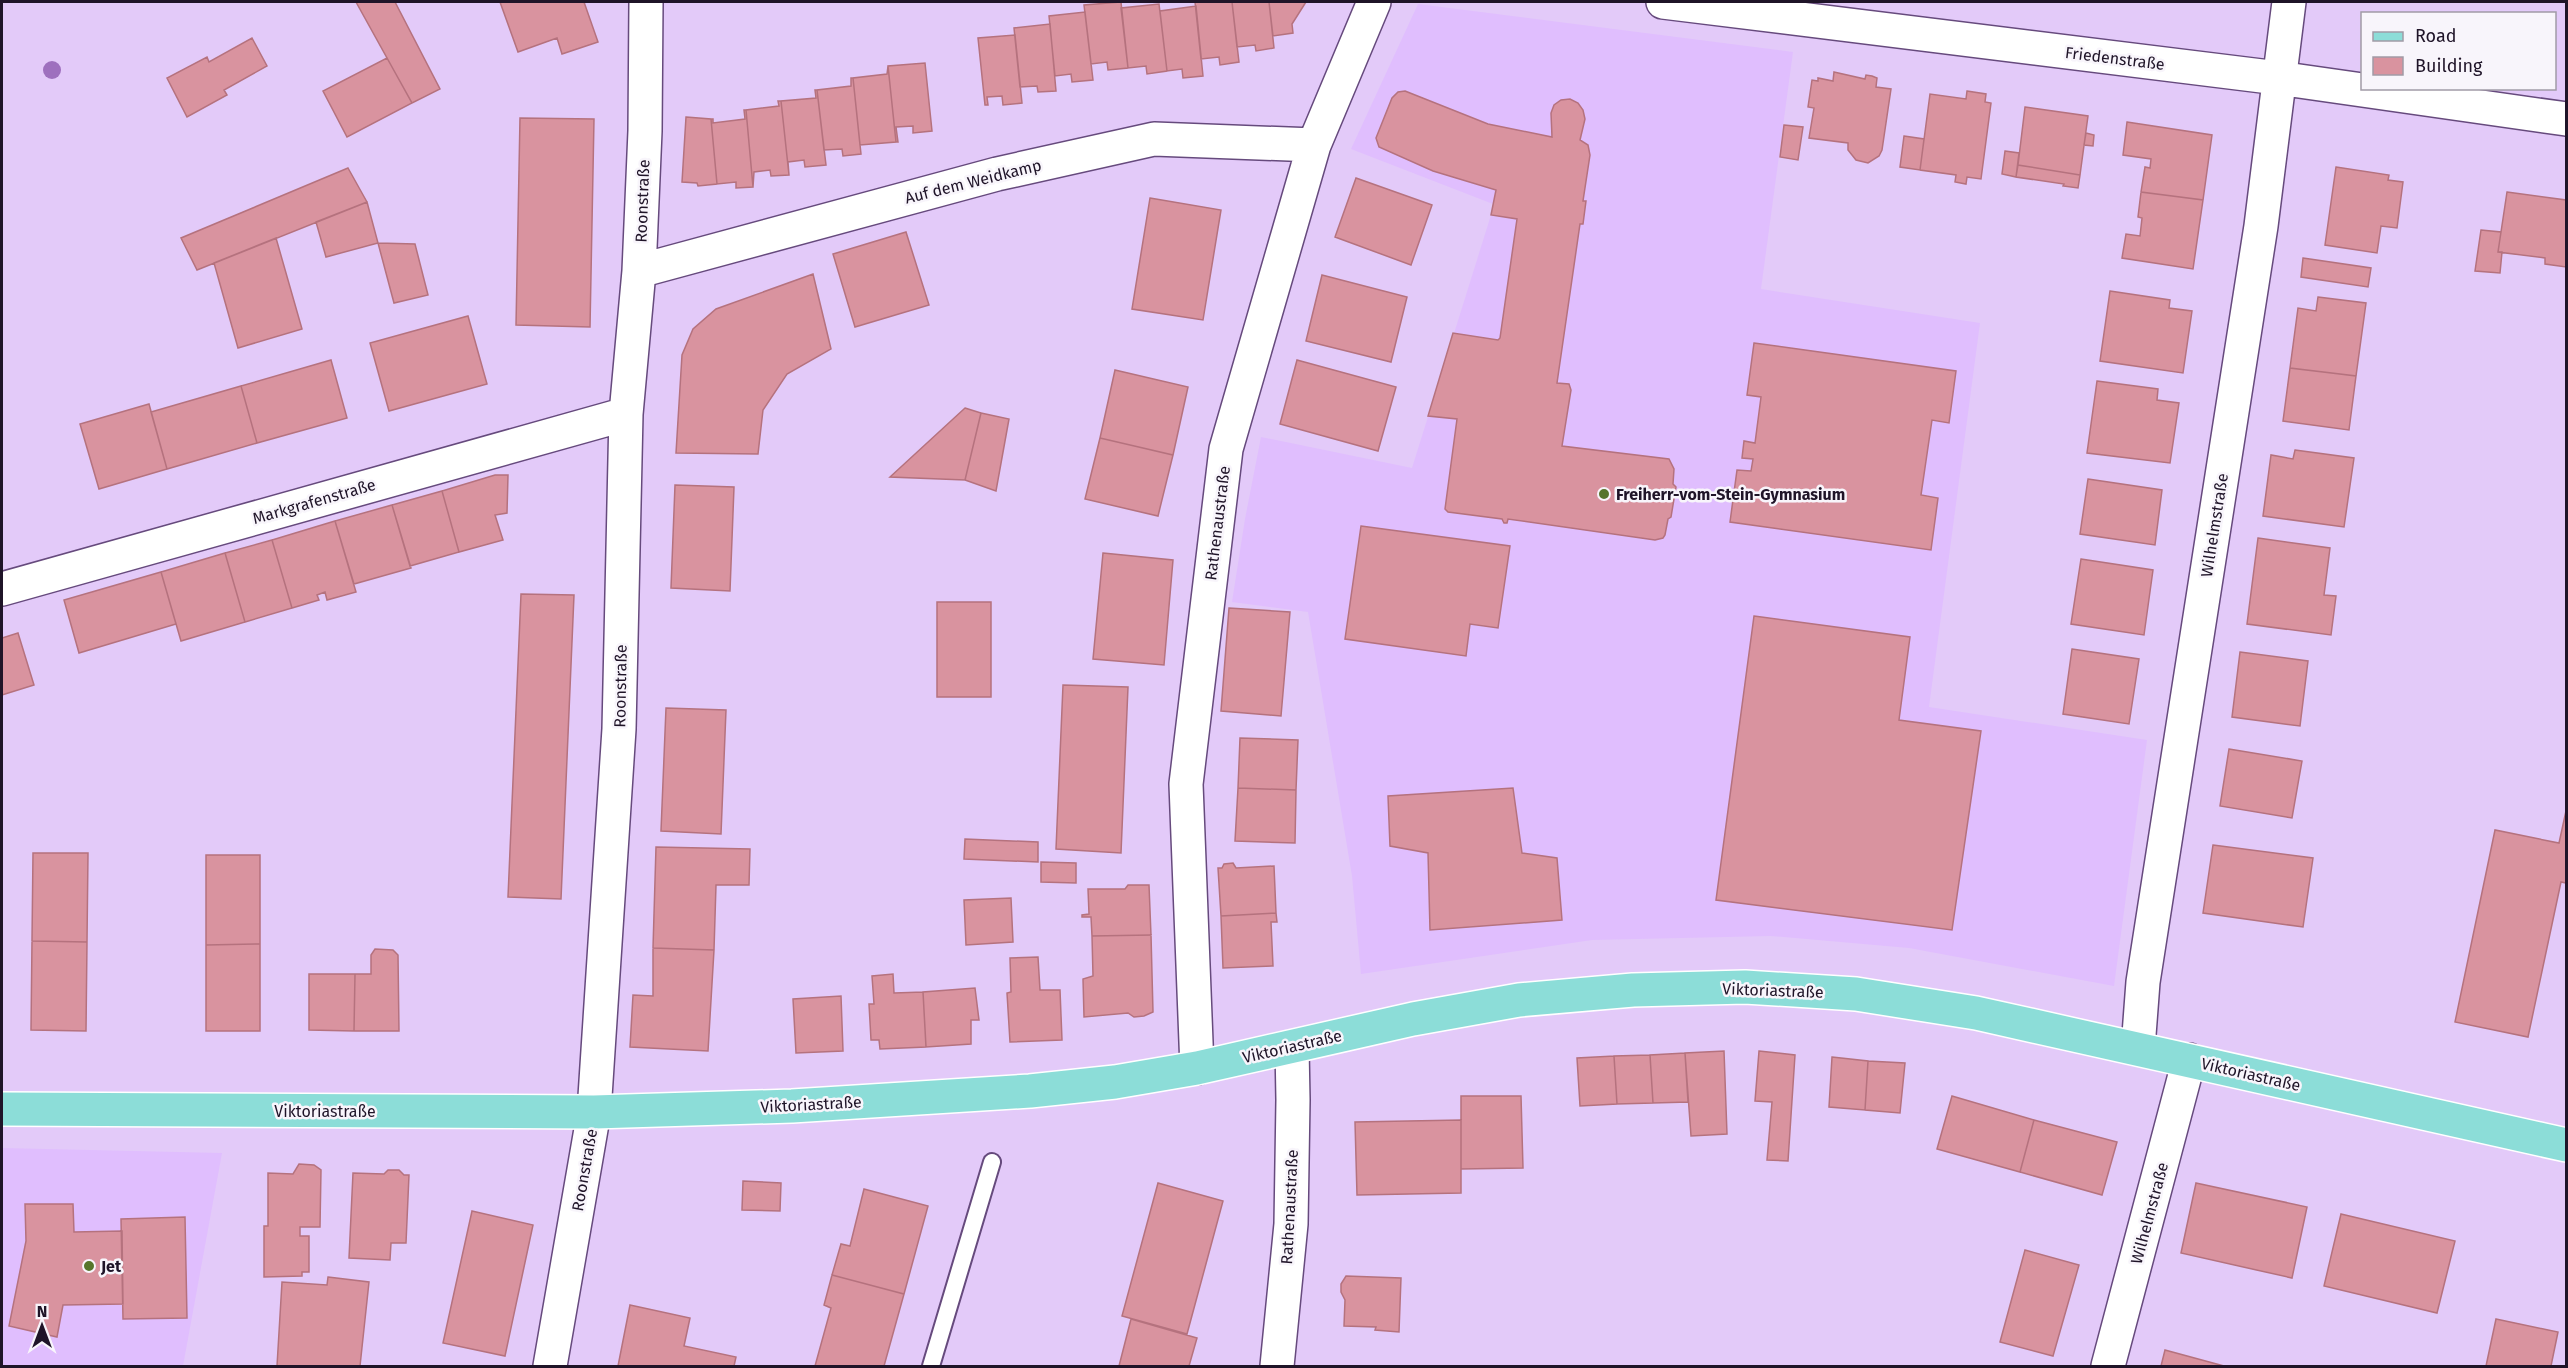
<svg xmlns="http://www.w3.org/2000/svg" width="2568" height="1368" viewBox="0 0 2568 1368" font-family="'Fira Sans',sans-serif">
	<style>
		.built { fill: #e0befe }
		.building { fill: #d9939f; stroke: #b5727e; stroke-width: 1.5 }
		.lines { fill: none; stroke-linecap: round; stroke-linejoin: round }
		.service-casing { stroke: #664a7d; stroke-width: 20 }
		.minor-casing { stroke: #664a7d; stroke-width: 36 }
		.primary-casing { stroke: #fff; stroke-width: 36 }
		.service { stroke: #fff; stroke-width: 16 }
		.minor { stroke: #fff; stroke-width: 33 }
		.primary { stroke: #8cddd8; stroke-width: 33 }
		.tree { fill: #9e70be }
		.poi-dot { fill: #56752b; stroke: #f8f5fb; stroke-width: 2 }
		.labels { text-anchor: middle; stroke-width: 5; stroke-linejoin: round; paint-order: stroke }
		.street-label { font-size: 16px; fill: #1f1428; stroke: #f8f5fb }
		.poi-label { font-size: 16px; font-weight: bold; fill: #1f1428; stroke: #f8f5fb; text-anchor: start }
	</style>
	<rect width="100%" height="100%" fill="#e3caf9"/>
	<!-- built -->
	<path class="built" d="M1418,4L1793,52L1761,289L1980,323L1929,707L2147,740L2114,986L1909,948L1771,936L1592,940L1361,974L1352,876L1308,612L1232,602L1245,519L1261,437L1412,468L1491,215L1493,204L1351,149Z
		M2,1148L222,1153L183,1366H2Z"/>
	<!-- building -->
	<path class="building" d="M356,2H395L440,89L412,103Z
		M500,2H584L598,42L562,54L557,38L518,52Z
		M1121,2L1128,68L1108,70L1107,62L1091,64L1084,5Z
		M1195,2H1232L1239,62L1220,65L1219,57L1201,59Z
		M1232,2H1269L1274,48L1256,51L1255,45L1237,47Z
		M1269,2H1306L1292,24L1293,33L1273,36Z
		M1159,4L1167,71L1147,74L1146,66L1128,68L1121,8Z
		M1196,6L1203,76L1183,78L1182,69L1167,71L1160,11Z
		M1085,12L1093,80L1072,82L1071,74L1055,76L1049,16Z
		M1050,24L1056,91L1038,92L1037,86L1020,87L1014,28Z
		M1015,35L1022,103L1003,105L1002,96L987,97L988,105H985L978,38Z
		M252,38L267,66L224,90L227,95L187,117L167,78L207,57L209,62Z
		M387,58L412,103L347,137L323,91Z
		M925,63L932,131L913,133V126L896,127L898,142H896L888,66Z
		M888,66L896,142L860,145L853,78L887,74Z
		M1834,72L1865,79L1866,75L1872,76L1877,78L1876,87L1891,89L1882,150L1879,156L1868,163L1856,160L1848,150V143L1809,138L1814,108L1808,107L1812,80L1818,81V78L1833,81Z
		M851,78H853L861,154L843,156L842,149L824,150L817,90L851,86Z
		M815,90H817L826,165L805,167L804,160L788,162L789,175L781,101L816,98Z
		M1405,91L1488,124L1552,137L1551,113L1554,105L1561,100L1570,99L1578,103L1583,110L1585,119L1580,140L1588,145L1590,155L1583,201H1586L1583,224H1580L1557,383L1569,384L1571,390L1562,446L1669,459L1674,469L1673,484L1676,487L1671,517L1668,519L1665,535L1663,538L1655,540L1508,519L1507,523H1504L1502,519L1448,512L1445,509L1457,419L1428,416L1453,333L1498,340L1500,338L1517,219L1491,215L1496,190L1433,171L1379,147L1376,138L1392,98L1398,92Z
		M1967,91L1986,94L1985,102L1991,103L1981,179L1967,177L1966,184L1955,182L1956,175L1920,170L1930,94L1966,99Z
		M778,101H781L789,175L771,176L770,170L754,172L753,187L746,110L779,106Z
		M2025,107L2088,116L2080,175L2018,165Z
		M744,110H746L753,187L736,188V182L717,184L711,119H713V123L745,119Z
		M686,117L711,119L717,184L698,186L697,183L682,182Z
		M520,118L594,119L590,327L516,325Z
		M2127,122L2212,135L2203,200L2141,192L2145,167L2150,168L2151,159L2123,155Z
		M1784,125L1803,127L1798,160L1780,157Z
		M2086,133L2094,135L2093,146L2084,145Z
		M1904,136L1924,139L1920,170L1900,167Z
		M2005,151L2019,153L2016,177L2002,174Z
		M2018,165L2080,175L2078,188L2063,186L2064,184L2016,177Z
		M2336,167L2389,175L2388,180L2403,182L2397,228L2381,226L2377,253L2325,245Z
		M348,168L367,202L197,270L181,238Z
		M1356,178L1432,205L1411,265L1335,237Z
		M2141,192L2203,200L2193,269L2122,258L2126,234L2140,236L2142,218L2138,217Z
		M2507,192L2566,200V267L2545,264V258L2498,252Z
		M1150,198L1221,210L1203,320L1132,309Z
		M367,202L378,243L326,257L316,222Z
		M2481,230L2501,232L2498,252H2502L2500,273L2475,271Z
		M906,232L929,305L855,327L833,254Z
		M276,238L302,329L238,348L214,263Z
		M378,243L415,244L428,295L394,303Z
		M2303,258L2371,268L2368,287L2301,277Z
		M813,274L831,349L787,374L763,410L758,454L676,453L682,355L693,329L716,309Z
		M1322,275L1407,297L1391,362L1306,341Z
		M2110,291L2170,300L2169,308L2192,311L2183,373L2100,361Z
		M2318,297L2366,303L2356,376L2290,368L2298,308L2316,311Z
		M468,316L487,384L389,411L370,343Z
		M1754,343L1956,371L1949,423L1932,420L1921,495L1938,498L1931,550L1730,522L1737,470L1751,471L1753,459L1742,458L1744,441L1755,443L1761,397L1747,395Z
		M331,360L347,418L257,443L241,386Z
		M1297,360L1396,387L1378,451L1280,424Z
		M2290,368L2356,376L2349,430L2283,421Z
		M1115,370L1188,387L1173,455L1100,438Z
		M2097,381L2158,389L2157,400L2179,403L2170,463L2087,453Z
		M241,386L257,443L167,469L151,412Z
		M149,404L167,469L99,489L80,424Z
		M965,408L981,413L965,480L890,477Z
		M981,413L1009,419L996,491L965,480Z
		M1100,438L1173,455L1158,516L1085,499Z
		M2295,450L2354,458L2344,527L2263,516L2271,455L2293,459Z
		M495,475H508L507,513L495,515L503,540L459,552L442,491Z
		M2088,479L2162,490L2155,545L2080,534Z
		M675,485L734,487L730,591L671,588Z
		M442,491L459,552L410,566L392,505Z
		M392,505L411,568L354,584L335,521Z
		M335,521L356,592L327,600L325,592L317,595L319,600L292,608L272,540Z
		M1361,526L1510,546L1498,628L1470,624L1466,656L1345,639Z
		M2258,538L2330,548L2324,595L2336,596L2331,635L2247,624Z
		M272,540L292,608L245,622L225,553Z
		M225,553L245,622L181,641L161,572Z
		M1103,553L1173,560L1164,665L1093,659Z
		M2081,559L2153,570L2144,635L2071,624Z
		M161,572L176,624L79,653L64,600Z
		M521,594L574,595L561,899L508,897Z
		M937,602H991V697H937Z
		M1229,608L1290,612L1281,716L1221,711Z
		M1754,616L1910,637L1899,720L1981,731L1952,930L1716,900Z
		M18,633L34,685L2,695V638Z
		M2072,649L2139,659L2129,724L2063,714Z
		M2240,652L2308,661L2300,726L2232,717Z
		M1063,685L1128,687L1121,853L1056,849Z
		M666,708L726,710L721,834L661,831Z
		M1240,738L1298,740L1296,790L1238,788Z
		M2229,749L2302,761L2292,818L2220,806Z
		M1238,788L1296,790L1295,843L1235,841Z
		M1513,788L1522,853L1557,858L1562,920L1430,930L1428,853L1390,846L1388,796Z
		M2566,811V883L2561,882L2528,1037L2455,1022L2495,830L2559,843Z
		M965,839L1038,842V862L964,859Z
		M2213,845L2313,858L2303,927L2203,913Z
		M656,847L750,849L749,885H716L714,950L653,948Z
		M33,853H88L87,942L32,941Z
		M206,855H260V944L206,945Z
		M1041,862L1076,863V883L1041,882Z
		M1233,863L1236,868L1274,866L1276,913L1221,916L1218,868H1222L1224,864Z
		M1128,885H1149L1151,935L1092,936L1091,917H1082V915L1089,914L1088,889H1125Z
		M1011,898L1013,942L966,945L964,900Z
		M1276,913L1277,922H1271L1273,966L1223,968L1221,916Z
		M1151,935L1153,1012L1144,1016L1134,1017L1128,1013L1084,1017L1083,979L1093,976L1092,936Z
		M32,941L87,942L86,1031L31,1030Z
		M260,944V1031H206V945Z
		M653,948L714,950L708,1051L630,1047L633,995L653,996Z
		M375,949L393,950L398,955L399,1031H354L355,974H371V955Z
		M1038,957L1040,990H1060L1062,1040L1010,1042L1007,993L1011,992L1010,958Z
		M309,974H355L354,1031L309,1030Z
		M893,974L894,993L923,992L926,1047L880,1049L879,1040H871L869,1004H874L872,976Z
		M975,988L979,1020H971V1044L926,1047L923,992Z
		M841,996L843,1051L796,1053L793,999Z
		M1724,1051L1727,1134L1691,1136L1685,1053Z
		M1759,1051L1795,1055L1788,1161L1767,1160L1772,1102L1755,1101Z
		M1685,1053L1688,1102L1653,1103L1650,1055Z
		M1650,1055L1653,1103L1617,1104L1614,1056Z
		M1614,1056L1617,1104L1580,1106L1577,1058Z
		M1832,1057L1868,1061L1865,1110L1829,1107Z
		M1868,1061L1905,1063L1900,1113L1865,1110Z
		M1461,1096H1521L1523,1168L1461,1169Z
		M1952,1096L2034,1120L2020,1172L1937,1149Z
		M1461,1120V1193L1357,1195L1355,1122Z
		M2034,1120L2117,1142L2102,1195L2020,1172Z
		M299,1164L314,1165L321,1170L320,1227H300V1236H309V1272H302V1276L264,1277V1226H268V1173L293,1174Z
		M388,1170H399L404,1175H409L406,1243H391L390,1260L349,1258L353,1173L384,1174Z
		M743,1181L781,1183L780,1211L742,1210Z
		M1158,1183L1223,1201L1187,1334L1122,1316Z
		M2196,1183L2307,1207L2292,1278L2181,1253Z
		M864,1189L928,1206L904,1294L832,1275L841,1244L850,1246Z
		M25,1204H73L74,1232L122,1231L123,1304L63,1305L57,1337L9,1326L26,1241Z
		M472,1211L533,1225L505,1356L443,1343Z
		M2341,1214L2455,1241L2437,1313L2324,1286Z
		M185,1217L187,1318L123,1319L121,1219Z
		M2025,1250L2079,1265L2053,1356L2000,1342Z
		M832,1275L904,1294L884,1366H815L831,1308L824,1305Z
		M1346,1276L1401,1278L1399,1332L1375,1330L1376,1327L1344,1326L1345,1300L1341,1292V1284Z
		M328,1277L369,1282L360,1366H277L282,1282L327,1285Z
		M630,1305L690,1318L684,1346L736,1357L734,1366H618Z
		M1131,1319L1197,1338L1189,1366H1119Z
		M2496,1319L2558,1332L2551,1366H2486Z
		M2165,1350L2224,1366H2161Z"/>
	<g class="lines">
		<defs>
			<path id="service" d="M931,1366L992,1162"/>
			<path id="minor" d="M1663,2L2278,78L2566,119
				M639,271L997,174L1154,139L1314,145
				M2,589L626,414
				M2138,1048L2143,982L2261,226L2289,2
				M1197,1068L1186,784L1226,449L1314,145L1374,2
				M550,1366L594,1112L619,729L626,414L639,271L645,131L646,2
				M1277,1366L1291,1224L1293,1100L1292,1047
				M2108,1366L2189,1060"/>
			<path id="primary" d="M2,1109L594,1112L792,1106L1030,1091L1115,1082L1197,1068L1413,1019L1519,1000L1633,990L1745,987L1856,994L1976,1013L2566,1145"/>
		</defs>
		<!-- service casing -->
		<use href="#service" class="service-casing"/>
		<!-- minor casing -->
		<use href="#minor" class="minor-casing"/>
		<!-- primary casing -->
		<use href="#primary" class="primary-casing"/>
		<!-- service -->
		<use href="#service" class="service"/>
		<!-- minor -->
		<use href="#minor" class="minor"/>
		<!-- primary -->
		<use href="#primary" class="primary"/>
	</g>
	<!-- trees -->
	<circle class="tree" cx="52" cy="70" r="9"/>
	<!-- markers -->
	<g class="poi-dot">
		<circle cx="1604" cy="494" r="6"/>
		<circle cx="89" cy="1266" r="6"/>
	</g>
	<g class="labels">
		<!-- street labels -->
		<g class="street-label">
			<text transform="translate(2115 58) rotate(7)" y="6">Friedenstraße</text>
			<text transform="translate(973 181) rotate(-14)" y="6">Auf dem Weidkamp</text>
			<text transform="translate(642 201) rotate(-88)" y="6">Roonstraße</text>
			<text transform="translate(314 501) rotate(-16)" y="6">Markgrafenstraße</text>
			<text transform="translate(1217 523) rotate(-83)" y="6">Rathenaustraße</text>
			<text transform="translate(2214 525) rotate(-81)" y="6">Wilhelmstraße</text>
			<text transform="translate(620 686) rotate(-89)" y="6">Roonstraße</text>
			<text transform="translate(1773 990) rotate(2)" y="6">Viktoriastraße</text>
			<text transform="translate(1292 1046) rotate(-13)" y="6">Viktoriastraße</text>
			<text transform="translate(2251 1074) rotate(13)" y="6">Viktoriastraße</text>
			<text transform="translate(811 1104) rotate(-3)" y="6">Viktoriastraße</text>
			<text x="325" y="1117">Viktoriastraße</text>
			<text transform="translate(584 1170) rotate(-80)" y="6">Roonstraße</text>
			<text transform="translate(1289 1207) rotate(-87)" y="6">Rathenaustraße</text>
			<text transform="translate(2149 1213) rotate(-75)" y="6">Wilhelmstraße</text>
		</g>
		<!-- poi labels -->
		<g class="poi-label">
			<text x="1616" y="500">Freiherr-vom-Stein-Gymnasium</text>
			<text x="101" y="1272">Jet</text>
		</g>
	</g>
	<!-- border -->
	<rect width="2568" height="1368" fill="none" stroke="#1f1428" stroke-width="6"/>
	<!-- legend -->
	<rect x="2361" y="12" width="195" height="78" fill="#f8f5fb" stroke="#a19ba7" stroke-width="1.5"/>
	<rect x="2373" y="32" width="30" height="9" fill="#8cddd8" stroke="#a19ba7" stroke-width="1.5"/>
	<text x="2415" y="42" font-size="18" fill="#1f1428">Road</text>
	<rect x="2373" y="57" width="30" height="18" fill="#d9939f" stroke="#a19ba7" stroke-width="1.5"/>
	<text x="2415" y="72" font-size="18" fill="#1f1428">Building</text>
	<!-- north arrow -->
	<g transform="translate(42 1326)" stroke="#f8f5fb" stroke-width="4.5" paint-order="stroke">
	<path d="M0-4.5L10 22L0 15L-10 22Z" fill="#1f1428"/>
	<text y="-9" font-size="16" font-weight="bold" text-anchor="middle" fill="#1f1428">N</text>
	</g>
</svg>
